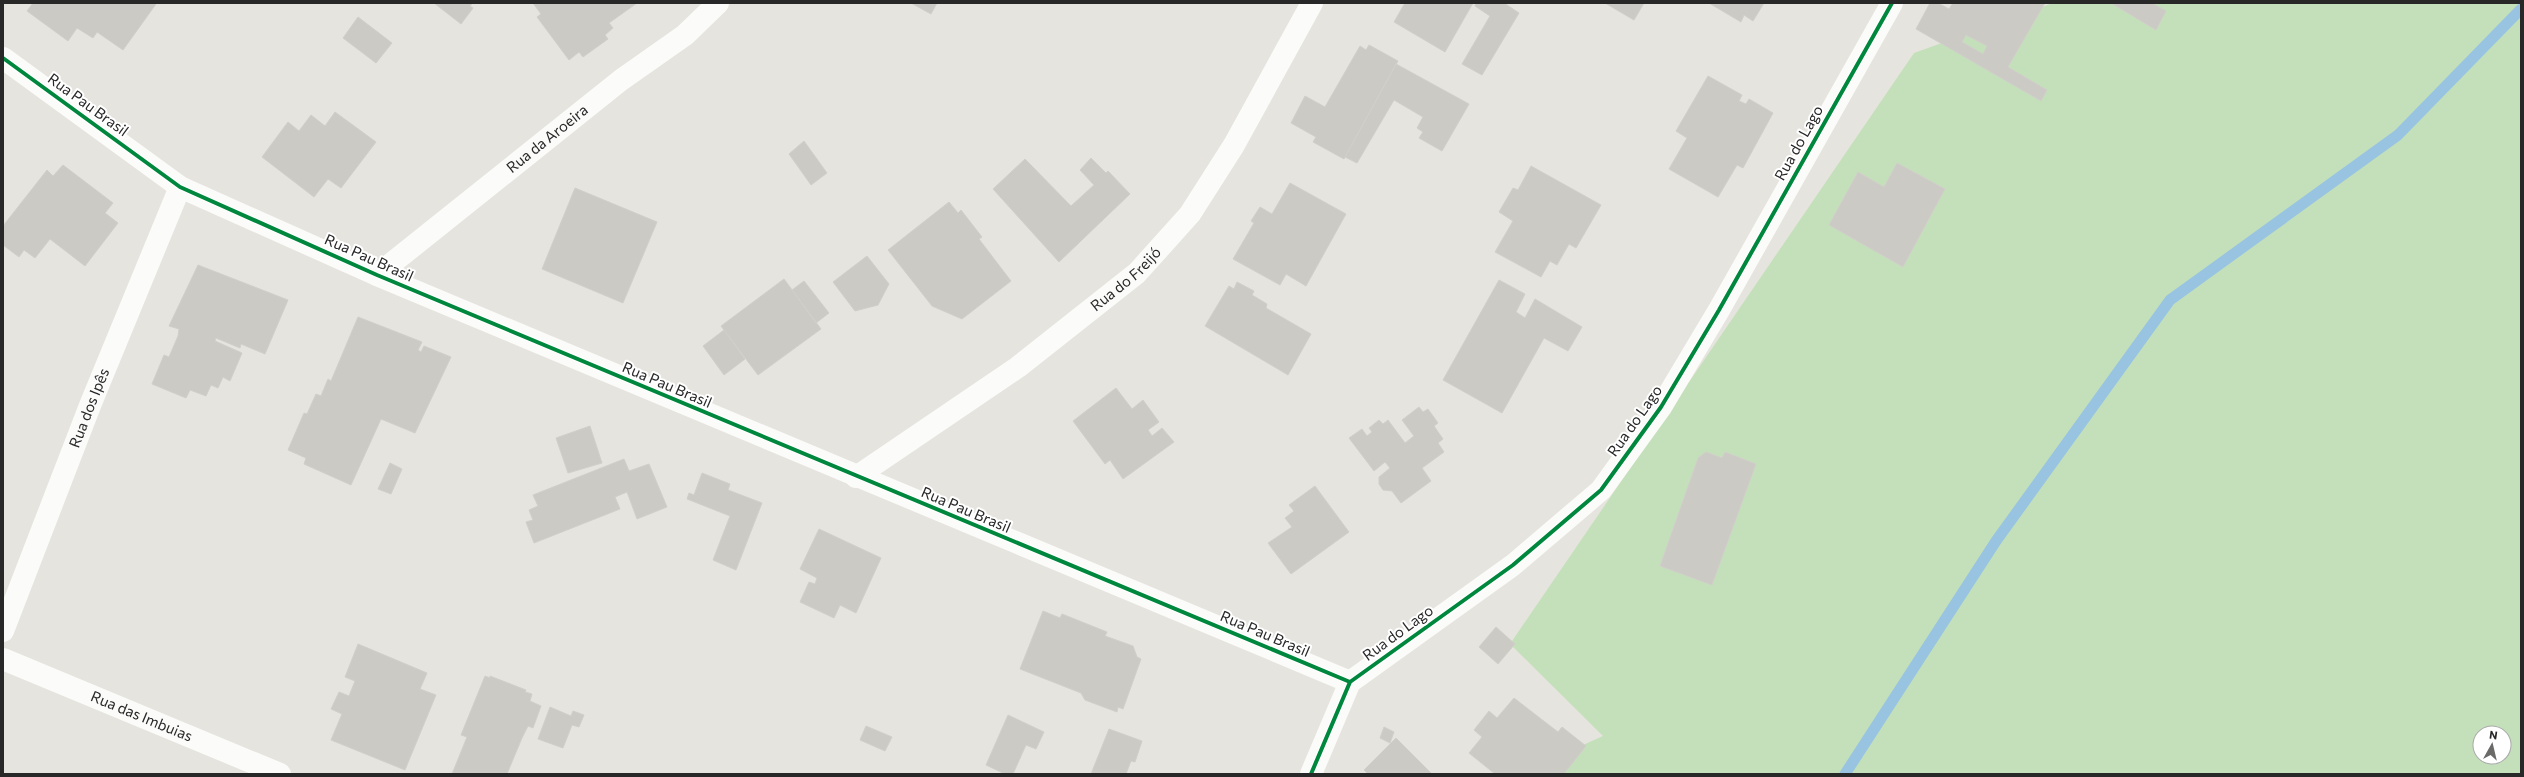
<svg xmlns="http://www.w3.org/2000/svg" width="2524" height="777" viewBox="0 0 2524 777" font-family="Commissioner,sans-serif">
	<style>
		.green { fill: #c4e0ba; fill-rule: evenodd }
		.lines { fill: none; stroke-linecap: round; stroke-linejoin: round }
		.stream { stroke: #98c4e2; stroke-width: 11 }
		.building { fill: #cbcac5; stroke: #d1cfca; fill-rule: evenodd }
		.minor { stroke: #fbfbfa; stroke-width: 22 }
		.cycleway-casing { stroke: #fff; stroke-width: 6 }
		.cycleway { stroke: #00873e; stroke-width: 4 }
		.labels { text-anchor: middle; stroke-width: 4; stroke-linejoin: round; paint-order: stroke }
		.street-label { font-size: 15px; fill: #282828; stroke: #fff }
	</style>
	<rect width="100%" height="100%" fill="#e6e4de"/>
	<!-- green -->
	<path class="green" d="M2053,3H2521V774H1518L1603,736L1510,644L1914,53ZM2480,733H2504V757H2480Z"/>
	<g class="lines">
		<!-- stream -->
		<path class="stream" d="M1845,774L1996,541L2170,300L2398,135L2521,9"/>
	</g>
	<!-- building -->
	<path class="building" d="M33,3H155L156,4L123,50L97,32L93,38L77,28L68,41L27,11Z
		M434,3H473L470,6L473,8L461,24Z
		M533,3H637L609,23L613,28L605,35L608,39L583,57L579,52L569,60L537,17L541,14Z
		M911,3H937L931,14Z
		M1405,3H1473L1445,52L1394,22Z
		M1476,3H1504L1519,13L1482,75L1462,64L1490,16L1475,6Z
		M1605,3H1644L1634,20Z
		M1709,3H1764L1753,21L1744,15L1741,22Z
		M1930,3H1938L1949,9L1953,3H2045L2008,67L2047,90L2041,101L1916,29ZM1966,35L1987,46L1983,54L1962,42Z
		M2111,3H2152L2166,11L2156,30Z
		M358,17L392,43L376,63L343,38Z
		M1369,45L1398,61L1344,159L1313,142L1316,137L1291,123L1305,96L1325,107L1360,46L1366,50Z
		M1396,64L1469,104L1442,151L1419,138L1423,132L1417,128L1423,117L1394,100L1357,163L1345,157Z
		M1708,76L1742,95L1739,101L1746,104L1749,99L1773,113L1743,168L1737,165L1718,197L1669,169L1687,138L1676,131Z
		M335,112L376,142L341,188L328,179L314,197L262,157L288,122L299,131L311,115L325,126Z
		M804,141L827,173L811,185L789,154Z
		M1091,158L1106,173L1108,171L1130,194L1059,262L993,189L1025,159L1071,206L1094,185L1080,170Z
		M1897,163L1945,189L1903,267L1829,225L1858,172L1884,187Z
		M63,165L113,203L105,213L118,223L85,266L50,239L35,258L24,250L19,257L3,245V226L47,170L53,176Z
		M1531,166L1601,205L1576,248L1569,244L1557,265L1550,261L1541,277L1495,252L1513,221L1499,212L1513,188L1518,190Z
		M1290,183L1346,214L1306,286L1286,274L1280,285L1233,259L1254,223L1251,221L1260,207L1272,214Z
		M575,188L657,222L623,303L542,269Z
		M949,202L958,213L961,210L982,237L979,239L1011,281L962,319L932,306L888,250Z
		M867,256L889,284L878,305L855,311L833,282Z
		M198,265L288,300L265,354L241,344L240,348L216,338L215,341L242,353L230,381L223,377L218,388L211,385L206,396L190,390L186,398L152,384L164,355L169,357L178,336L179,329L169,326Z
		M784,279L821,329L758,375L721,326Z
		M1499,280L1525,294L1516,312L1525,318L1535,299L1582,327L1568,351L1544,338L1502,413L1443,380Z
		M804,281L829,313L816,323L792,290Z
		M1237,282L1254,291L1252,295L1267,304L1266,308L1311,334L1288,375L1205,326L1229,286L1234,289Z
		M358,317L422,342L418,350L421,352L424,346L451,357L415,433L381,419L351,485L304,464L306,458L288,450L304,413L307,414L316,394L321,396L328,379L331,381Z
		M724,330L745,359L724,375L703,346Z
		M1116,388L1132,409L1143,400L1159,422L1148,430L1152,436L1162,428L1174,442L1123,479L1110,460L1105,464L1073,421Z
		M1419,407L1423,412L1428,409L1438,423L1434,426L1443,439L1438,443L1444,452L1422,468L1431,481L1401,503L1392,491L1383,490L1379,484V477L1390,468L1385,462L1374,471L1349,438L1362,429L1367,436L1372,432L1369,428L1379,420L1383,424L1388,420L1405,443L1414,436L1402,420Z
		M590,426L602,463L568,473L556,438Z
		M1706,452L1722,458L1725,452L1756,464L1712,585L1660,566L1698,458Z
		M624,459L629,471L649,464L667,507L637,519L627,492L615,497L620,509L534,543L526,522L533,520L529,510L538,506L533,495Z
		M390,463L402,469L391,494L378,489Z
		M702,473L730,484L728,490L762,503L736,570L713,560L730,516L687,499L689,493L694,495Z
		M1315,486L1349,532L1291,574L1268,543L1292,527L1285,518L1294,511L1289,505Z
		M819,529L881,558L856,613L840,605L834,618L800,602L809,582L815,584L817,578L800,569Z
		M1043,611L1060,618L1062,614L1107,632L1105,636L1133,646L1137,657L1141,659L1123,709L1118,707L1117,712L1085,700L1081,693L1020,669Z
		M1496,627L1515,644L1498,664L1479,647Z
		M358,644L427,673L420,689L436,695L405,770L331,740L342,714L331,709L339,692L349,696L355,681L345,677Z
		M485,676L490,678V676L526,690L525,692L532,694L530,701L541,706L533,728L528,726L522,738L507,774H452L467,737L461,735Z
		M1514,698L1558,732L1562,727L1586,746L1564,774H1495L1469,753L1482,737L1474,730L1489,711L1497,718Z
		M550,707L571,716L573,711L584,715L579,727L572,725L563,748L538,739Z
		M1008,715L1044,732L1036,749L1026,745L1013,774H1005L986,765Z
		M866,726L892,737L885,751L860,740Z
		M1384,727L1394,732L1390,743L1380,738Z
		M1109,729L1142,741L1135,762L1131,761L1126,774H1091Z
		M1396,738L1432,774H1368L1364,770Z"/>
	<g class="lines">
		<!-- minor -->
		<g class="minor">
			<path d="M3,58L180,187L377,275L1350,682"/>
			<path id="s1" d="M377,275L621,80L685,35L718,3"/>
			<path id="s2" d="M856,477L1018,367L1137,273L1190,214L1234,145L1312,3"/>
			<path id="s3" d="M3,631L91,403L180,187"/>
			<path id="s4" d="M3,659L280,774"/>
			<path d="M1311,774L1350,682L1513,565L1601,490L1661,407L1719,310L1892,3"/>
		</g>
		<defs>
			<path id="cycleway" d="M3,58L180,187L377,275L1350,682
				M1311,774L1350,682L1513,565L1601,490L1661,407L1719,310L1892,3"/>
		</defs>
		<!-- cycleway casing -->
		<use href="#cycleway" class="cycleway-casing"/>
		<!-- cycleway -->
		<use href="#cycleway" class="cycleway"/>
	</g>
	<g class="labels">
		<!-- street labels -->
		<g class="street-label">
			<text transform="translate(88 105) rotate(36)" y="5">Rua Pau Brasil</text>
			<text dy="5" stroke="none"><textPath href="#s1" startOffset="218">Rua da Aroeira</textPath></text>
			<text transform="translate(1799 143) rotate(-61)" y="5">Rua do Lago</text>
			<text transform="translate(369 258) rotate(24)" y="5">Rua Pau Brasil</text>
			<text dy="5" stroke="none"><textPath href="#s2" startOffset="335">Rua do Freijó</textPath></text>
			<text transform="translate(667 385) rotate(23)" y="5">Rua Pau Brasil</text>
			<text dy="5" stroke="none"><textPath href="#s3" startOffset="239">Rua dos Ipês</textPath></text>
			<text transform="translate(1635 421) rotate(-55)" y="5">Rua do Lago</text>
			<text transform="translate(966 510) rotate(23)" y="5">Rua Pau Brasil</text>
			<text transform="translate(1398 633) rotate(-36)" y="5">Rua do Lago</text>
			<text transform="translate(1265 634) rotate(23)" y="5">Rua Pau Brasil</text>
			<text dy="5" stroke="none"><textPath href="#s4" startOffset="150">Rua das Imbuias</textPath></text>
		</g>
	</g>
	<!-- border -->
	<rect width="2524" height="777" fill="none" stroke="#282828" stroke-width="8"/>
	<!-- north arrow -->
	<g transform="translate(2492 745) rotate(8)"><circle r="19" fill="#ffffff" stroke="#a9a9a9"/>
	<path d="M0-3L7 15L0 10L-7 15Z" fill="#6a6a68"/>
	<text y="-6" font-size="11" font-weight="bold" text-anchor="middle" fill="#282828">N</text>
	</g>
</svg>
